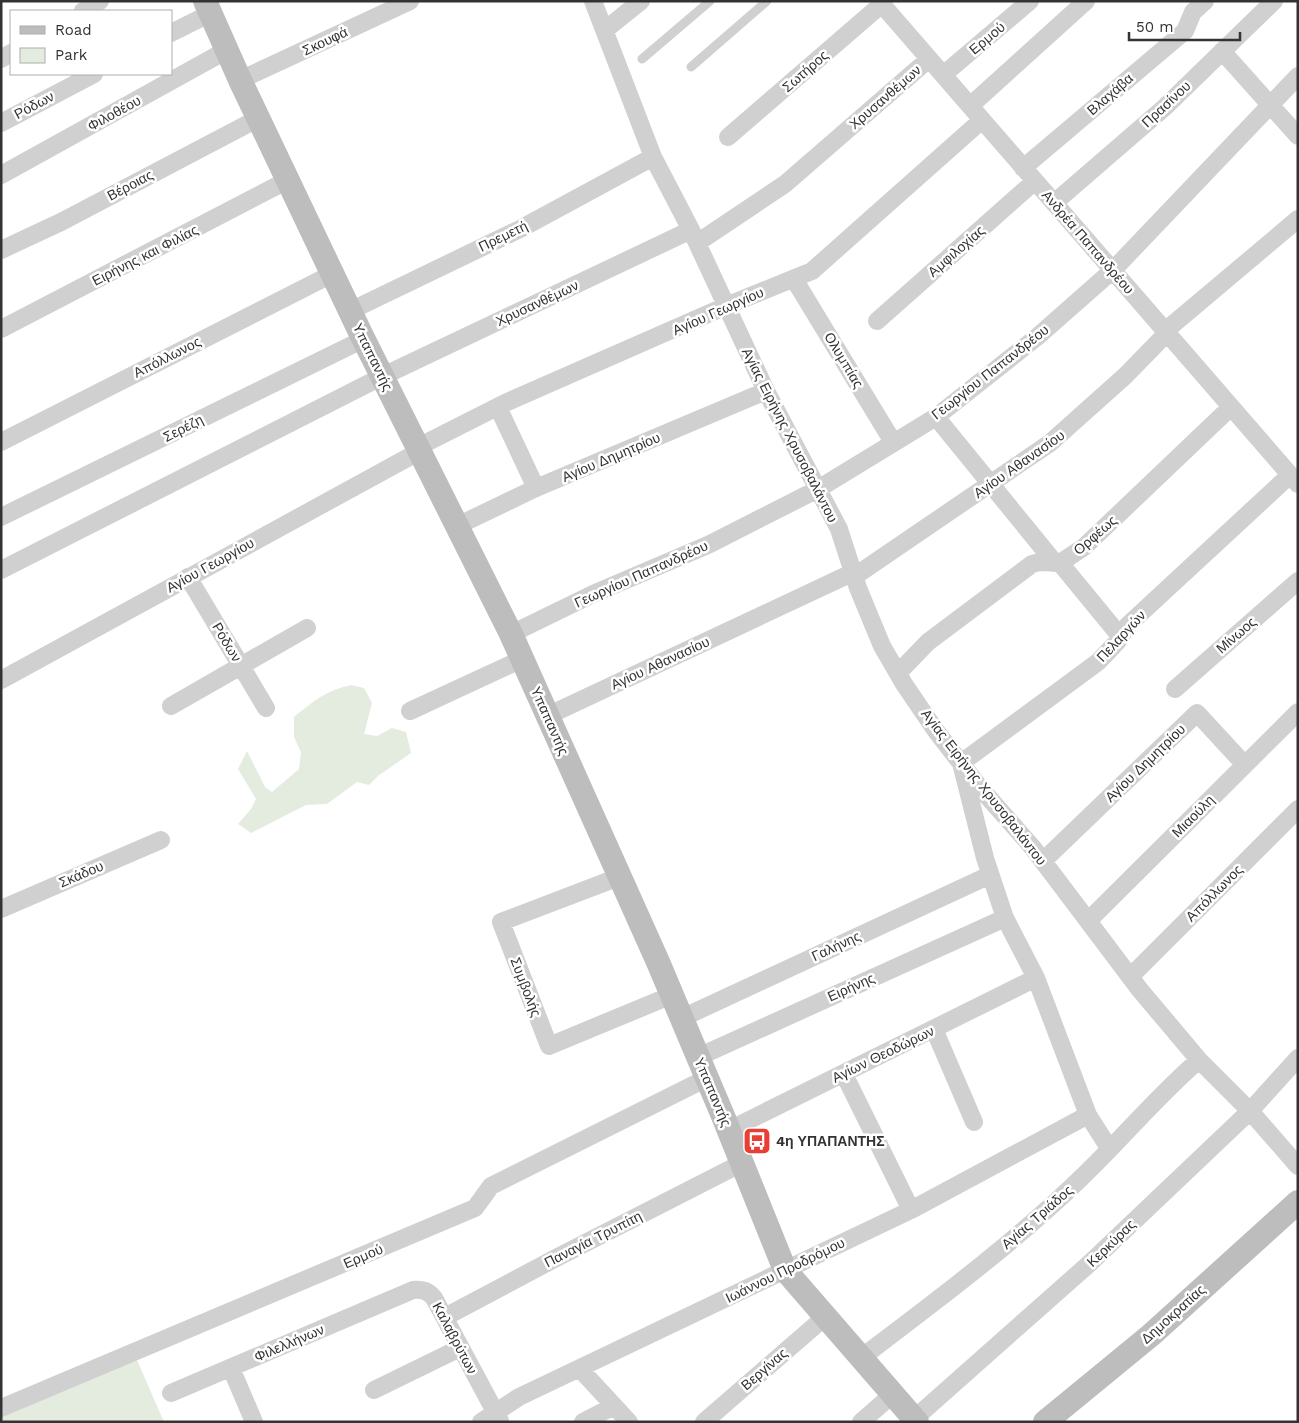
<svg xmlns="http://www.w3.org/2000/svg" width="1299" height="1423" viewBox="0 0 1299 1423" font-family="'Work Sans',sans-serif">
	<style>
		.green { fill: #e4ecdf }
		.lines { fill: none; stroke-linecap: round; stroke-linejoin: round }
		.lane { stroke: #d0d0d0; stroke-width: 9 }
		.street { stroke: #d0d0d0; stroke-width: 18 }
		.secondary { stroke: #bdbdbd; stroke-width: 24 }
		.labels { text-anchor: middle; stroke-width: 5; stroke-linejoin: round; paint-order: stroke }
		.street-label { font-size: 14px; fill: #333; stroke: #fff }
		.poi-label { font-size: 14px; font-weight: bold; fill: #333; stroke: #fff; text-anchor: start }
	</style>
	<rect width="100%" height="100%" fill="#fff"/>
	<!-- green -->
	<path class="green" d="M351,685L364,688L372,703L364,734L377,736L392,728L406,732L411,753L378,776L369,785L357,782L327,804L306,805L251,833L238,824L251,809L256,799L238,769L247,751L265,787L272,792L299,769L301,752L294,737V717C312,702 327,690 351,685Z
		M137,1360L164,1422H1V1414Z"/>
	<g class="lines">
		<!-- lane -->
		<path class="lane" d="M642,59L710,1
			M691,67L767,1"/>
		<!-- street -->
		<path class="street" d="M593,1L653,157L691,230L766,391L839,529L858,588L882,646L904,684L936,731L981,789L1033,848L1140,990L1199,1060L1250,1111L1298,1166
			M879,1L1298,484
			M83,11L100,1
			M605,30L641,1
			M171,33L211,13
			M1222,51L1298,136
			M1,59L11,53
			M943,75L1030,1
			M240,80L410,1
			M970,106L1086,1
			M1,123L94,74
			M728,137L882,4
			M1023,168L1185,31L1193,12L1205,1
			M1,175L227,50
			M1054,203L1165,107L1274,1
			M697,243L785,184L929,59
			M1,250L61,222L259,118
			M794,279L893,442
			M350,311L520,229L653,157
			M877,321L1035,181
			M1,329L288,180
			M1165,331L1298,219
			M498,407L536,488
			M936,417L1055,563
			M1,442L332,274
			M418,447L505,403L726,306L812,271L982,120
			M1,517L364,339
			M457,526L536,488L766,391
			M1060,563L1120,636
			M1,570L383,376L691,230
			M855,576L1050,443L1125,376L1167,333
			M188,577L266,708
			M511,634L593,594L710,544L818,489L936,417L1037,337L1113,270L1298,76
			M898,673L928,642L1032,564L1040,562L1060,563L1084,547L1231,407
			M1,680L420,451
			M1175,689L1298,581
			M171,706L307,628
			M410,711L522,659
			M547,716L854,572
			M1043,861L1197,713L1245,765
			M619,877L501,922L549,1046L672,995
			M1,909L161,840
			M1088,921L1298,712
			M1130,977L1298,809
			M682,1018L990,875
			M934,1029L974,1122
			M698,1057L1005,918
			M844,1074L911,1210
			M729,1130L1036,978
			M1109,1148L1088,1115L1036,978L1005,918L985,858L961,763L1098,662L1117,642L1128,625L1290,475
			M445,1317L556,1258L742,1163
			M861,1358C936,1301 1013,1244 1081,1178C1122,1139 1156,1097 1199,1060
			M231,1368L254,1422
			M580,1369L629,1422
			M374,1390L460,1348
			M171,1393L413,1290C423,1289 428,1291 434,1298L500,1421
			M1,1408L475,1208L491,1186L707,1078
			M914,1419L1090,1263L1250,1111L1298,1058
			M481,1422L519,1397L911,1210L1088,1115
			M583,1422L614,1406
			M704,1422L825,1317
			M861,1422L893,1394"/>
		<!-- secondary -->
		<path class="secondary" d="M205,1L240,80L361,334L511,634L658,962L723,1116L785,1270L917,1422
			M1045,1422L1151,1335L1298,1202"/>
	</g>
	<!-- icons -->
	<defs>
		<symbol id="bus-square" viewBox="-11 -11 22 22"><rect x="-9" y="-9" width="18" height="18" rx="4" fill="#ea3e35" stroke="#fff"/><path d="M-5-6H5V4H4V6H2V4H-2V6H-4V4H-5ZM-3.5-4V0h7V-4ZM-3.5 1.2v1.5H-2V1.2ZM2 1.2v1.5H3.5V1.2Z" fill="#fff"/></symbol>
	</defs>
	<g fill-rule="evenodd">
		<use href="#bus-square" x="741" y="1125" width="32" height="32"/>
	</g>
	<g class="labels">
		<!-- street labels -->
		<g class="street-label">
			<text transform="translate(987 38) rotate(-40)" y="5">Ερμού</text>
			<text transform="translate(325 41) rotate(-25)" y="5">Σκουφά</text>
			<text transform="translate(805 71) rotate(-41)" y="5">Σωτήρος</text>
			<text transform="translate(1110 94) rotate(-41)" y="5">Βλαχάβα</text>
			<text transform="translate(885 97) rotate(-41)" y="5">Χρυσανθέμων</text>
			<text transform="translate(1166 104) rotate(-43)" y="5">Πρασίνου</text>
			<text transform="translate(34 105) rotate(-28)" y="5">Ρόδων</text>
			<text transform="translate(114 113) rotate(-29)" y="5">Φιλοθέου</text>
			<text transform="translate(130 185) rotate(-28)" y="5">Βέροιας</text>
			<text transform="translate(503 236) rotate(-26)" y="5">Πρεμετή</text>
			<text transform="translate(1088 242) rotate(49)" y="5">Ανδρέα Παπανδρέου</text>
			<text transform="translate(956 251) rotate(-41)" y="5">Αμφιλοχίας</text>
			<text transform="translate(145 255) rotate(-27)" y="5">Ειρήνης και Φιλίας</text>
			<text transform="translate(537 303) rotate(-25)" y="5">Χρυσανθέμων</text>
			<text transform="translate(718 311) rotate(-24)" y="5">Αγίου Γεωργίου</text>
			<text transform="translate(167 357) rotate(-27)" y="5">Απόλλωνος</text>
			<text transform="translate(373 357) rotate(64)" y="5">Υπαπαντής</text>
			<text transform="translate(844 360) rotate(59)" y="5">Ολυμπίας</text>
			<text transform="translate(990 372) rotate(-38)" y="5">Γεωργίου Παπανδρέου</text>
			<text transform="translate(183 428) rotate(-27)" y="5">Σερέζη</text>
			<text transform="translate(790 435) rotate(63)" y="5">Αγίας Ειρήνης Χρυσοβαλάντου</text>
			<text transform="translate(611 457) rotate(-23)" y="5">Αγίου Δημητρίου</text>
			<text transform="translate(1019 464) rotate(-35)" y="5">Αγίου Αθανασίου</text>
			<text transform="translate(1095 535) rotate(-41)" y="5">Ορφέως</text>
			<text transform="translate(210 565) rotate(-29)" y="5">Αγίου Γεωργίου</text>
			<text transform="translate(641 574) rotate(-24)" y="5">Γεωργίου Παπανδρέου</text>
			<text transform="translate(1236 635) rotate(-41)" y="5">Μίνωος</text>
			<text transform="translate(1121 636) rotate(-47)" y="5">Πελαργών</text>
			<text transform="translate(227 642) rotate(59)" y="5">Ρόδων</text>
			<text transform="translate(660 663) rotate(-25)" y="5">Αγίου Αθανασίου</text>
			<text transform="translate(550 721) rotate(66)" y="5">Υπαπαντής</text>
			<text transform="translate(1145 763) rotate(-44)" y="5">Αγίου Δημητρίου</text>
			<text transform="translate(984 787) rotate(52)" y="5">Αγίας Ειρήνης Χρυσοβαλάντου</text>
			<text transform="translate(1193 816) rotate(-45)" y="5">Μιαούλη</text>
			<text transform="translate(81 874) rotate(-23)" y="5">Σκάδου</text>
			<text transform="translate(1214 893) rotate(-45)" y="5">Απόλλωνος</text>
			<text transform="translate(836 946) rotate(-25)" y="5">Γαλήνης</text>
			<text transform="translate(526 987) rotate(69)" y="5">Συμβολής</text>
			<text transform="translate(851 987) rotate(-24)" y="5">Ειρήνης</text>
			<text transform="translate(883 1054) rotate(-26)" y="5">Αγίων Θεοδώρων</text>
			<text transform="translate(713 1092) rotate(67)" y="5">Υπαπαντής</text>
			<text transform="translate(1037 1217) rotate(-41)" y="5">Αγίας Τριάδος</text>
			<text transform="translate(593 1239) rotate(-27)" y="5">Παναγία Τρυπίτη</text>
			<text transform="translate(1111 1243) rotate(-44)" y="5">Κερκύρας</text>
			<text transform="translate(363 1256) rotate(-23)" y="5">Ερμού</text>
			<text transform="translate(785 1270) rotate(-26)" y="5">Ιωάννου Προδρόμου</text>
			<text transform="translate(1173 1314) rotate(-42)" y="5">Δημοκρατίας</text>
			<text transform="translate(455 1338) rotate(62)" y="5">Καλαβρύτων</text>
			<text transform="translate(289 1343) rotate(-23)" y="5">Φιλελλήνων</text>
			<text transform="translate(764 1369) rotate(-41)" y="5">Βεργίνας</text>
		</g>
		<!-- poi labels -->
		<g class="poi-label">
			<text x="776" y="1146">4η ΥΠΑΠΑΝΤΗΣ</text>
		</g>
	</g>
	<!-- border -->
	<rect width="1299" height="1423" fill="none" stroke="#333333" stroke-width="5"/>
	<!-- legend -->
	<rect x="10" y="10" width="162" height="65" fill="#ffffff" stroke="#adadad"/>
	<rect x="20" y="26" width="25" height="8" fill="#bdbdbd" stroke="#adadad"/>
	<text x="55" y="35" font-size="15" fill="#333333">Road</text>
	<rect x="20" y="48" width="25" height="15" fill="#e4ecdf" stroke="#adadad"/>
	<text x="55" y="60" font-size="15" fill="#333333">Park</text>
	<!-- scale -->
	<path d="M1129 32v8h111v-8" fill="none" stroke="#333333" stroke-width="2.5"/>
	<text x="1136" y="32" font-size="15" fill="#333333" stroke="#ffffff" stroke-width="4" paint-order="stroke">50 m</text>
</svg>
